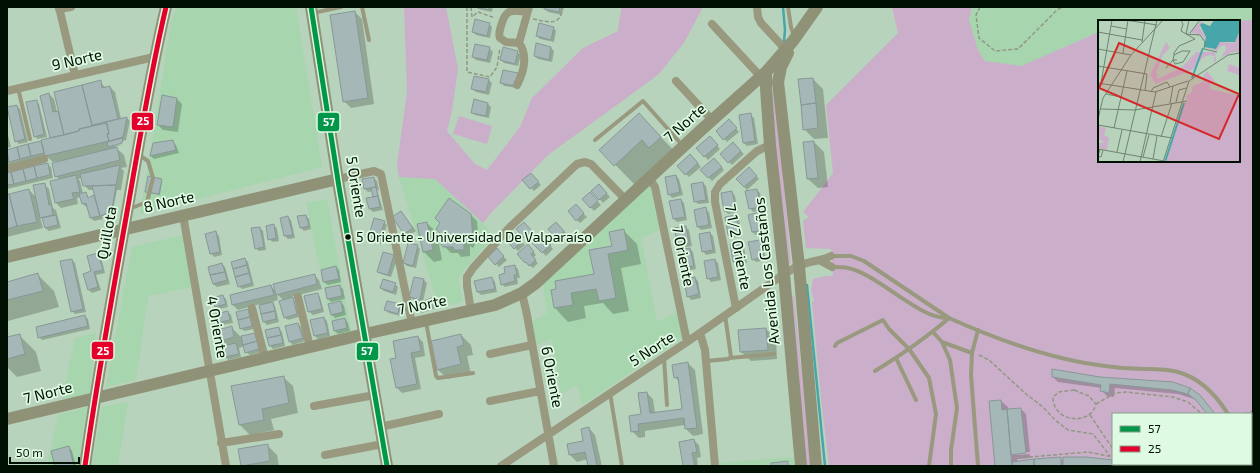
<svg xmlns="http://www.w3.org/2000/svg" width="1260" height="473" viewBox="0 0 1260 473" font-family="'Exo 2',sans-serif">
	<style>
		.built { fill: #a6d5ae }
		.green { fill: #cbafca; fill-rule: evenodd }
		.shadow { fill: #0003; fill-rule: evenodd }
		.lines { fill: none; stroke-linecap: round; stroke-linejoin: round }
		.stream { stroke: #46a6aa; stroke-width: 2.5 }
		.building { fill: #a6b7b7; stroke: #889897 }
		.path { stroke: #919883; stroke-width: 1.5; stroke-dasharray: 4 2; stroke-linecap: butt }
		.lane { stroke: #98997f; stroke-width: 4 }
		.street { stroke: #98997f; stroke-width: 8 }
		.secondary { stroke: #909278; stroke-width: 12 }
		.bus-1-casing { stroke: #dffae2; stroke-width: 8 }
		.bus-2-casing { stroke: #dffae2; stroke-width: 8 }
		.bus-1 { stroke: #009749; stroke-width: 5 }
		.bus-2 { stroke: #e4002b; stroke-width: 5 }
		.bus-dot { fill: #001103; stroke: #dffae2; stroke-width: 1.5 }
		.labels { text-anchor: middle; stroke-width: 3.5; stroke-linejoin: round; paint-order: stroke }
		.bus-label { font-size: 14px; fill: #001103; stroke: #dffae2; text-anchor: start }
		.street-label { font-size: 15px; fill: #001103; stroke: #dffae2 }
		.inset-river { fill: none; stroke: #46a6aa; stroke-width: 2 }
		.inset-road { fill: none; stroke: #6e8571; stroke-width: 1 }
		.view { fill: #d62828; fill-opacity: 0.15; stroke: #d62828; stroke-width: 2 }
		.inset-edge { fill: none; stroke: #001103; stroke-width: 2 }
		.line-badge { stroke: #dffae2; stroke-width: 1.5 }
		.badge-label { font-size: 11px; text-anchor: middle; font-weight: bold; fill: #fff }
	</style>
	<rect width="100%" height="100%" fill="#b7d3bb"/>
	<!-- built -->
	<path class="built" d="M177,7H296L322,167L140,214L172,19Z
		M972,7H1253V20L1235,21H1099V32L1021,66L985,61L978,50L969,20Z
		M409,162L435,179L483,223L494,237L469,264L458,279L463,301L439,308L399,177L397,165Z
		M648,183L651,189L659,230L641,238L657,322L677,312L683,337L582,405L577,385L561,394L552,339L533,346L530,322L547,314L543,283Z
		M327,199L351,331L334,335L306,203Z
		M183,235L192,287L148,296L136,380L106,387L132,247Z
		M96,333L89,394L62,399L75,338Z
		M128,402L118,466H92L102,407Z
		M87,407L79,466H47L58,415Z
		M793,457L794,466H720L719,463Z"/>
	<!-- green -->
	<path class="green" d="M404,7H446L458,69L452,111L447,131L475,164L487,170L520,127L532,98L583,48L618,31L621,9L623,7H703L684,43L658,75L548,155L491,213L483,223L435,179L399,177L397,165L407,91Z
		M892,7H972L969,20L978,50L985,61L1021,66L1099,32V161H1239V21H1235L1253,20V466H829L821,398L812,302L814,301L811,291L813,279L825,276H833L831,249L806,248L803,221L809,217L803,212L833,173L826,105L898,33ZM1113,414H1251V464H1113Z
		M770,90H775L791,263L787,265Z
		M459,116L492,126L487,144L453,134Z
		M794,295L811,466H806L790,297Z"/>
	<!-- shadow -->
	<path class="shadow" d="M476,7H493L492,12L478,9Z
		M545,7H563L562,15L548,12L545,9Z
		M355,12L362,19L374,104L351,108L344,101Z
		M489,24L492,27L490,38L476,35L473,32Z
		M553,27L556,31L554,42L540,39L537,36Z
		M489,48L493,52L490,63L476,60L473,57Z
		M551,48L554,51L552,62L538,59L535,56Z
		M517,52L521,55L518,66L504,63L501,60Z
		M504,71L518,88L504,86L501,82Z
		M813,79L823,89L828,138L814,139L804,129Z
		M489,80L492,83L489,95L476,92L472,89Z
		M100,82L106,88L110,87L115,92L121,119L127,118L130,121L126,140L114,144V146L123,144L115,147L124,155L127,167L121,168L124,171L121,190H117L113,210L110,214L102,216L103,219L94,221L91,218L88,206L86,207L83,204L81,197L77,198L78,204L61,208L56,203L51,182L60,180L56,176L63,162V160L53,162L46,156L7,166V151L40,142L43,145L51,139L49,94L54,99L57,112L60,114L55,92ZM82,178L84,185L89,190H94L97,199L94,197L89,198L86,193L83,194L80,181L78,179Z
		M177,99L182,104L178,132L163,130L158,125Z
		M36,101L39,104L47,137L38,139L34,136Z
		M474,101L488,104L491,107L489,118L475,115L472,112Z
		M17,106L20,109L28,142L19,144L16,141Z
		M639,114L680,157L634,184L601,150Z
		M751,115L754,118L758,144L747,146L744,143Z
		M729,120L739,132L727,142L717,131Z
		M7,131L11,147L7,148Z
		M713,141L720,149L708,160L698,148Z
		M172,142L176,145L179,153L154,159L151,156Z
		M814,142L824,152L828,187L818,188L808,179Z
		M733,143L744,154L732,165L721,154Z
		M694,158L701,167L689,177L678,166Z
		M717,162L724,170L712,181L702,170Z
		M47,164L51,167L53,178L7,189V174Z
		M752,171L759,179L747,190L737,179Z
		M531,174L541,185L534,191L524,180Z
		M676,176L679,179L683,195L672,198L669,194Z
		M374,178L377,181L379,190H377L383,210L373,212L370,209L375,197L373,191L368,192L365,189L363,180Z
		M161,180L162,181L160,195L148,193Z
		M703,183L706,186L709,203L698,204L695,201Z
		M44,184L49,189L53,208L56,210L61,228L49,231L45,228L44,220L40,217L43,228L7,237V195L29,190L37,198Z
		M599,185L610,197L603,203L592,191Z
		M757,190L760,193L763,210L753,212L750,208Z
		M732,192L735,196L738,212L728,214L725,211Z
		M590,193L601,205L594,211L583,199Z
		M681,200L684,203L687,220L677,222L674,219Z
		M576,206L587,217L580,223L569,212Z
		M705,209L709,212L712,228L701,230L698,227Z
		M401,212L416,231L408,236L405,233Z
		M759,213L763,216L766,233L756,235L752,232Z
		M470,214L477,221L479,244L476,243L473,248L470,246V256L461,257L458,253H451L444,246L443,235Z
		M306,216L309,219L311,229L304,231L301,228Z
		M736,216L739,219L742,236L732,238L729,234Z
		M288,217L291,220L295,238L288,239L285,236L281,219Z
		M384,222L387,225L381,244L372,241L369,237Z
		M427,223L437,233L442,260L434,262L424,252Z
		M524,223L535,235L528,241L517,229Z
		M556,223L567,234L560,240L549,229Z
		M274,225L277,229L279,241L273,242L269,239Z
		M685,227L689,230L692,246L682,248L679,245Z
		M260,228L263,231L266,250L259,251L256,248Z
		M623,230L637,244L641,264L621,268L629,311L613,314L603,303L584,306L586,318L568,322L555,308L552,291L595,274L590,251L613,247Z
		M216,232L219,236L222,255L214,257L211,253Z
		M710,233L713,236L716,253L706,255L703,251Z
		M514,234L525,245L518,251L507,240Z
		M543,235L551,243L549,244L553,249L546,256L534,243Z
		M760,241L763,244L766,260L756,262L753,259Z
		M741,243L744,247L747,263L737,265L734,262Z
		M417,246L420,249L416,268L407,266L404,263Z
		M531,249L536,255L533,258L538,263L533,268L525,262Z
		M690,249L693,252L696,269L686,271L683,268Z
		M497,250L507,260L499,267L490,257Z
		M98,254L101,257L105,273L96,275L101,290L92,293L89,290Z
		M393,256L397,259L391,277L381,274L378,271Z
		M245,259L248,262L254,286L242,289L239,286Z
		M72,260L75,263L86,312L75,314L72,311Z
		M715,260L718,263L721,280L711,282L708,278Z
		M222,264L225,267L230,284L217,287L213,284Z
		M515,266L518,269L520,278H517L518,284L505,287L502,284L507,274Z
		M336,267L339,270L341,282L328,285L324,282Z
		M38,275L54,291L59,307L8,321L7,320V283Z
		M314,275L319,280L322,289L291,297L295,302L299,317L288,320L284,317V301L277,294L278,300L271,302L275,306L279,322L267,325L264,322L260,304L238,310L233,305L271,286L276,292Z
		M492,278L495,282L497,292L481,295L478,292L476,282Z
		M695,278L698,281L701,298L691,300L688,296Z
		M424,280L427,283L423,302L433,299L436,302L438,307L422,313L419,310L417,304L423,302L414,300L410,297Z
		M395,284L398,287L396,295L384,291L381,288Z
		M339,286L343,289L345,299L331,302L328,299L326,289Z
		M317,294L320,297L324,312L313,315L309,312Z
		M223,296L226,299L228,307L219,309L215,306Z
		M341,302L344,306L346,315L335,318L332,315Z
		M400,305L403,308L401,316L389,313L385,310Z
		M248,310L251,313L255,329L244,331L241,328Z
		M228,312L231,315L233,323L221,325L218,322Z
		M85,316L88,319L90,329L42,340L39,337Z
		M324,318L327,321L330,336L318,339L315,336L312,321Z
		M345,319L348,323L350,331L338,334L335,331Z
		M298,324L301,327L305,341L293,345L290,342Z
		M231,327L241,337L254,334L261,352L250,355L246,352L245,346L239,348L241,357L228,360L225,356L228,346L222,340Z
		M279,328L282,332L285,346L273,349L270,346Z
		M766,329L776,339L777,359L751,361L741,352Z
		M19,335L36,352L41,371L17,377L7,367V338Z
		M461,335L471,345L473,355L467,356L471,374L448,379L438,370Z
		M418,337L423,342L425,356L415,358L421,389L402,393L397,388L391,360L398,359Z
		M688,363L695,370L703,434L693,436L686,429L685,425L645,431V437L639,438L632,431L642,415L647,393L653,399L655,413L683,409L680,383L675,377Z
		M283,377L293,386L298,413L271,419L274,430L250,435L240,425Z
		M1053,377L1173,383L1205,403L1215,414H1209L1200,403L1194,399L1178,394L1115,388L1114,397L1107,396L1102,391V388L1058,382Z
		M1001,401L1008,407V410L1021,409L1026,414L1030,452L1017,453V455L1030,454V458L1017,459L1018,462L1060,458L1064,462L1113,461V464H1135L1147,466H996Z
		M589,428L595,435L602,466H589L588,459L577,462L570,455L568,445L585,441Z
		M694,440L699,445L701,457L697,458L698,466H684Z
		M267,445L277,455L279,466H242L239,450Z
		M69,447L72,451L76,466H56Z
		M1203,464H1224L1223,466H1203Z"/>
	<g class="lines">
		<!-- stream -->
		<path class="stream" d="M783,7L785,30L784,41
			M807,285L825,466"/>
	</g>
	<!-- building -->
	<path class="building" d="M476,7H489V10Z
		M544,7H560L559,12L544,9Z
		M355,11L368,98L343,102L330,15Z
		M475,19L490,23L487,36L472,32Z
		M539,23L554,27L551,40L536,36Z
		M536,43L551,47L549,60L534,56Z
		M475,44L490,47L487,60L472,57Z
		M503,47L518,51L515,64L500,60Z
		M503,70L518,73L515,86L500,83Z
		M474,76L489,79L486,92L471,89Z
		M813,78L816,103L801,105L798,79Z
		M101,80L102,88L110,86L118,119L92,125L82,85Z
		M82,85L92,126L79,129V131L64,135L54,92Z
		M49,93L53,112L58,111L64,135L50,138L40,96Z
		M162,95L177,98L173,127L157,125Z
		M474,99L488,103L486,116L471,113Z
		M37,100L44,134L34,137L26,102Z
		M816,103L818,128L803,130L801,105Z
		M17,105L25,139L15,142L7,107Z
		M639,113L661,137L649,148L642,140L614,166L599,150Z
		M751,113L755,141L743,143L739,115Z
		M127,117L123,137L109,141L107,134H109L106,122Z
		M729,119L737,128L723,140L716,131Z
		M107,123L109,134H107L109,141L45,156L41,140L79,131V129Z
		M710,136L718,145L704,157L696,148Z
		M123,138L122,143L108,147L107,142Z
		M173,140L176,150L150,156L153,143Z
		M41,141L44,153L31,156L28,144Z
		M814,141L818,178L807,179L803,142Z
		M733,142L741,151L728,163L720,154Z
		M28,144L31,156L20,159L17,147Z
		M17,147L20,159L9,162L7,150Z
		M117,147L120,160L55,177L52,163Z
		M690,154L698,163L685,175L677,166Z
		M714,158L722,167L708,178L700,170Z
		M48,163L50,175L37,178L34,166Z
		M120,165L116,185L83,186L80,174Z
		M34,166L37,178L26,181L23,169Z
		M749,167L757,176L744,187L736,179Z
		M23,169L26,181L14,184L11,172Z
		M11,172L14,184L7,185V173Z
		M531,173L539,182L530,189L522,180Z
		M76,175L80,192L72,193L74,199L55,203L50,181Z
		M676,175L680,192L668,195L665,177Z
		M148,176L162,179L159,194L145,192Z
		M374,177L376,187L364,189L362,179Z
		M703,182L706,200L694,202L691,184Z
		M45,183L49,205L51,204L53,215L40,218L33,185Z
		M599,184L607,193L599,200L591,191Z
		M116,185L112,209L108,213L100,216L92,186Z
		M376,187L378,196L373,197L371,188Z
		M29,189L37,222L17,226L9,194Z
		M757,189L761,207L749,209L745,191Z
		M732,191L736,209L724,211L721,193Z
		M86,192L88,198L94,195L100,216L90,218L86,203L82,204L79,194Z
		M590,192L598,201L590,208L582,199Z
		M7,194H9L17,226L7,229Z
		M378,196L380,207L369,209L366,198Z
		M449,198L471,214L473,239L469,237L467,242L464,241V250H454L453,247H443L438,240L442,235L436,229L440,223L435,218Z
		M681,199L685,217L673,219L669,201Z
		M576,204L584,213L576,221L568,211Z
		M706,207L709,225L697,227L694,210Z
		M401,211L413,228L404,234L392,217Z
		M760,212L763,230L752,232L748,215Z
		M56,215L58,225L45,228L42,218Z
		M306,215L309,226L300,228L297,216Z
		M736,215L739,233L728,235L725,217Z
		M288,216L293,235L284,236L280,218Z
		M374,218L385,221L378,241L368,238Z
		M427,222L433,250L423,252L417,224Z
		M524,222L532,231L524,238L516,229Z
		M556,222L564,231L556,238L548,229Z
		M274,224L276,238L268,240L266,226Z
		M686,226L689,243L678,246L674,228Z
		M260,227L264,247L255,249L251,228Z
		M624,229L628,250L608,254L616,298L599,301L596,289L571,293L573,305L554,308L551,290L556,289L555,281L594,274L589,250L612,246L609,232Z
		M216,231L220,252L210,254L205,234Z
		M514,232L522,241L514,249L506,240Z
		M710,232L713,250L702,252L699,234Z
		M543,233L548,239L546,241L551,245L542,253L532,243Z
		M760,240L764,257L752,260L748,242Z
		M741,242L744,260L733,262L730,244Z
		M408,243L418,245L413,266L403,263Z
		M528,244L534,252L531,254L536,260L529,266L526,262L525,263L517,254Z
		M497,248L504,256L495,265L488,257Z
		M690,248L694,266L682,268L678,250Z
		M383,252L394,255L388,275L377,272Z
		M98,253L103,270L94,272L98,287L88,290L83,274L91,271L87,256Z
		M245,258L247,265L233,269L231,262Z
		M72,259L83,309L71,312L60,261Z
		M715,259L718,277L707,279L704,261Z
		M222,263L225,272L210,275L208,267Z
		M247,265L249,273L235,277L233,269Z
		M515,265L517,275H514L515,281L501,285L499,275L505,273L504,267Z
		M336,266L339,279L323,282L321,270Z
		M225,272L227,280L213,284L210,275Z
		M38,273L43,291L7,300V282Z
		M249,273L252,283L238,287L235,277Z
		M315,274L317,284L276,295L273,284Z
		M414,277L424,279L420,300L409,297Z
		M492,277L495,289L477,292L474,281Z
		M695,277L699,294L687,297L684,279Z
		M383,279L396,283L393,292L380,288Z
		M271,285L274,295L232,305L230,295Z
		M340,285L342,296L327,299L325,288Z
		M318,293L322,309L308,312L304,296Z
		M223,295L226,304L215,307L212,298Z
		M293,297L297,314L284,318L279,301Z
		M434,297L436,304L418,310L416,304Z
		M341,301L343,312L331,315L328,304Z
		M387,301L400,304L398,314L384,310Z
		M273,302L275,311L261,314L259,305Z
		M248,309L250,317L238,320L236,312Z
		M228,311L230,320L217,323L215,314Z
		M275,311L276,319L263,322L261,314Z
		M85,315L88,326L38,338L36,327Z
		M250,317L252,326L240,329L238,320Z
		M324,317L328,333L314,336L310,320Z
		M345,318L347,328L334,331L332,321Z
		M298,323L303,338L289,342L285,326Z
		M232,326L234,337L221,341L218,330Z
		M279,327L281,335L267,338L265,330Z
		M766,328L768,350L740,352L738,330Z
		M255,333L257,341L243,345L241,336Z
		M20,334L25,354L7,359V337Z
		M461,334L464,345L457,347L461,364L437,370L431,341Z
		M281,335L283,343L269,346L267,338Z
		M418,336L421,351L411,353L417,384L396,388L390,359L396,358L393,341Z
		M257,341L259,349L245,353L243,345Z
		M236,343L239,354L224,357L222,346Z
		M688,362L697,428L685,429L684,418L638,424L639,431L631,432L629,416L641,414L638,393L647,392L650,413L682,409L678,377L674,378L672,365Z
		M1052,369L1100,377L1173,382L1190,388L1188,394L1172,390L1110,384L1109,393L1100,391L1101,385L1052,377Z
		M284,376L289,403L262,409L264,420L239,425L231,386Z
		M1190,388L1201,396L1215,414H1207L1196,400L1188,394Z
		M1001,400L1002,410L1007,409L1012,466H995L989,401Z
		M1021,408L1026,453L1011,455L1007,409Z
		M589,427L597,466H588L585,452L569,455L567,444L583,441L581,429Z
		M694,439L697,452L692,453L695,466H683L679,442Z
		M268,444L270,461L241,466L238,449Z
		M69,446L74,466H55L51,451Z
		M1061,457V466H1034V459Z
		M1063,457H1086L1113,460V464L1147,465V466H1063Z
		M1034,459V466H1012V462Z
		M788,461V466H771V463Z
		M1202,464H1218V466H1202Z"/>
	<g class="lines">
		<!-- path -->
		<path class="path" d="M467,7V72L490,77L497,67L500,48
			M471,7L472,17L478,12L495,18
			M980,7L976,15L979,38L995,51L1018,49L1056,11L1062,7
			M533,19C549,22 560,27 563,7
			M979,355L989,360L1026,394L1043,407L1055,420L1068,430L1093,434L1110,456
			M1074,390L1089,396L1096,404C1091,426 1053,423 1053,397L1059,392Z
			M1096,404L1115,393L1126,392L1173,397L1188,402L1202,414
			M1245,414L1253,411
			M1090,415L1113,449
			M1017,458L1088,452L1113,457
			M1152,464L1160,466
			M1115,466L1116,464
			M1224,466L1225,464"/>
		<!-- lane -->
		<path class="lane" d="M362,7L369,40
			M788,7L791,27L794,36
			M313,13L341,7
			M18,88L30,139
			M595,140L643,101L683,146
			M129,209L147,202L153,178L148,161L139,155
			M831,256H851L864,261L949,318C919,320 880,275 848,268C843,267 837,267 832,267
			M426,322L436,376L438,378L473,373
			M933,332L942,342L972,353
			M942,342L950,360L957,408L951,450V466
			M835,346L837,343L883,320L889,329L909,349L929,378L936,414L929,466
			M664,358L667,405
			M729,358L774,354
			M896,358L916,400
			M706,361L728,359L731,357L725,315
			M875,371C901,355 926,338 949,318C998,340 1052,360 1105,366C1118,368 1132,369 1145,369C1156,369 1168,369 1178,372C1200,378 1216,395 1228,414
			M610,393L622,466
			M1249,464L1251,466
			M978,466L971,375L972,353L978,330"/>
		<!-- street -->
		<path class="street" d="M59,7L75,75
			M757,7L758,17L761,23L786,50
			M59,9L71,7
			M712,24L761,77
			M519,43L506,42L500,38C498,34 500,30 501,26C506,8 511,10 527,12
			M676,81L712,120
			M517,85C524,72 528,55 519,43L529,7
			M7,91L154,57
			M7,169L44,159
			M649,178L655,187L687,342
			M338,179L374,171L381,174L412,324
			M183,215L226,466
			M821,261L832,267
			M522,293L527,315L554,466
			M298,297L310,347
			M252,308L265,358
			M736,308L715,202V192L720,184L757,151L770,145
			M471,311L467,286V277L473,268L510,227L577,164L585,162L591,164L626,200
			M700,333L705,350L715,466
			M490,354L532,345
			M490,401L540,391
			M314,406L375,395
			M380,427L439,414
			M221,443L279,434
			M325,455L383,444
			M501,466L687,342L784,274C791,270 798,265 807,263C816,260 821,261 831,256"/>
		<!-- secondary -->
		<path class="secondary" d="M311,7L339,187L387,466
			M788,53L781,67L778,82L799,266L816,466
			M766,72V89L770,145L784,274L801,466
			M7,257L338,179
			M7,419L365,334L495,305L522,293L536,283L700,131L766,72L793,41L817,7
			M85,466C97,381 112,296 127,212C139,144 150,75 166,7"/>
		<defs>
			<path id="bus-1" d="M311,7L339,187L387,466"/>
			<path id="bus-2" d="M85,466C97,381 112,296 127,212C139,144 150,75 166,7"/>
		</defs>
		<!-- bus-1 casing -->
		<use href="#bus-1" class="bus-1-casing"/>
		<!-- bus-2 casing -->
		<use href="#bus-2" class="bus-2-casing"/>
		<!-- bus-1 -->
		<use href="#bus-1" class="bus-1"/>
		<!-- bus-2 -->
		<use href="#bus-2" class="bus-2"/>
	</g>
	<!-- markers -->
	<circle class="bus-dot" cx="348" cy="237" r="3.5"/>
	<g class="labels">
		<!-- bus labels -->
		<g class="bus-label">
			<text x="356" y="242">5 Oriente - Universidad De Valparaíso</text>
		</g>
		<!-- street labels -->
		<g class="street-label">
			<text transform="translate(77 60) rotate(-13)" y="5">9 Norte</text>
			<text transform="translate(685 123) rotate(-42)" y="5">7 Norte</text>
			<text transform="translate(356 187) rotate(81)" y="5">5 Oriente</text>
			<text transform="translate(169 202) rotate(-13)" y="5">8 Norte</text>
			<text transform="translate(107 233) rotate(-80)" y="5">Quillota</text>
			<text transform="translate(738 247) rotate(79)" y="5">7 1/2 Oriente</text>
			<text transform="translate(683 256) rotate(78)" y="5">7 Oriente</text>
			<text transform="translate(767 271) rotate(-96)" y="5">Avenida Los Castaños</text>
			<text transform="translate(422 305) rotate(-12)" y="5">7 Norte</text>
			<text transform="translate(217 327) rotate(80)" y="5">4 Oriente</text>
			<text transform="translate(652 349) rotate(-33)" y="5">5 Norte</text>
			<text transform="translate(552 377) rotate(79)" y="5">6 Oriente</text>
			<text transform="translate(48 393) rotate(-14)" y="5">7 Norte</text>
		</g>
	</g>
	<!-- overview -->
	<g transform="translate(1098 20)">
		<rect width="142" height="142" fill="#b7d3bb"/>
		<path d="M103,1L105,4L101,7L108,17L107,22L105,16L93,12ZM142,10V33L136,32L123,37L128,30L127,25L123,26L119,31L106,27L118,29L122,22L135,23ZM68,22L72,28L65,35L58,53L62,55H58L60,59L84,47L98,32H117L118,41L116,43V36L112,35L106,37L94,50L58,64L52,55ZM131,44L142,48L141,55L129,51ZM109,51L117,61L112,64V69L142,76V142H68L86,84L90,81L88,76L93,73L95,66L105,62L106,54ZM0,106L8,108L6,116L11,117L9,130L0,128V124L6,122L1,119L0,122Z" fill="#cbafca"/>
		<path d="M116,0H142V10L137,22H122L118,29L106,27L108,17L102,5L104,3L112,6Z" fill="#46a6aa"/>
		<path class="inset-river" d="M94,58L105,28M67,142L86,83"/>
		<path class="inset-road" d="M27,0L59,5M13,6L29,9M0,12L44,20M92,13L102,0M88,14L102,15L107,22L106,29L119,32M88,14L91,0M44,22L47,0M0,29L33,35M25,33L30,0M76,35L84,31H92L85,42L77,44L75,40L76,35V33L81,26L97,19L83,11L85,4L83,0M0,46L49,54L47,71M68,48L75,40H79M0,63L57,72L90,61M3,63L14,0M53,72L55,68L69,62L72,67M8,74L23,77M78,82L81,70L88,68M72,83L75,66M3,89L37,90L89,81M0,99L5,78L33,35L65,0M0,105L74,118M16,108L29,51M63,117L74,83M0,129L66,141M2,129L0,136L3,137L5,130M19,132L24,110M45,137L51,115M55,139L59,116M25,142L59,0M42,142L58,72M65,142L91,61L130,35L142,33"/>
		<path class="view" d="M21,23L141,74L121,119L1,68Z"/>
		<rect width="142" height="142" class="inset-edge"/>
	</g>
	<g class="line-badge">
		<rect x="131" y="112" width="23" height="19" rx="4" fill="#e4002b"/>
		<rect x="317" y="112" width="23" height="20" rx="4" fill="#009749"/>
		<rect x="91" y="341" width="23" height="19" rx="4" fill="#e4002b"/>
		<rect x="356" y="342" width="23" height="19" rx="4" fill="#009749"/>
	</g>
	<g class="badge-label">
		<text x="143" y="125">25</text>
		<text x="329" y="126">57</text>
		<text x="103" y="355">25</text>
		<text x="367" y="355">57</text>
	</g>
	<!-- border -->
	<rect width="1260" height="473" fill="none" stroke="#001103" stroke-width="16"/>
	<!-- legend -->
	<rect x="1112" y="413" width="140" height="52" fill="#dffae2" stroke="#869d89"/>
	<rect x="1120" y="426" width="20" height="6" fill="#009749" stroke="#869d89"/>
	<text x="1148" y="433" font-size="12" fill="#001103">57</text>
	<rect x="1120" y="446" width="20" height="6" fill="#e4002b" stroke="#869d89"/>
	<text x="1148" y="453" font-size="12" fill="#001103">25</text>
	<!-- scale -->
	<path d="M10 457v6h69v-6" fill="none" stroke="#001103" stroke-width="2"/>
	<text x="16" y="457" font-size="12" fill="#001103" stroke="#dffae2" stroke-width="3" paint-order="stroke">50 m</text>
</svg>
